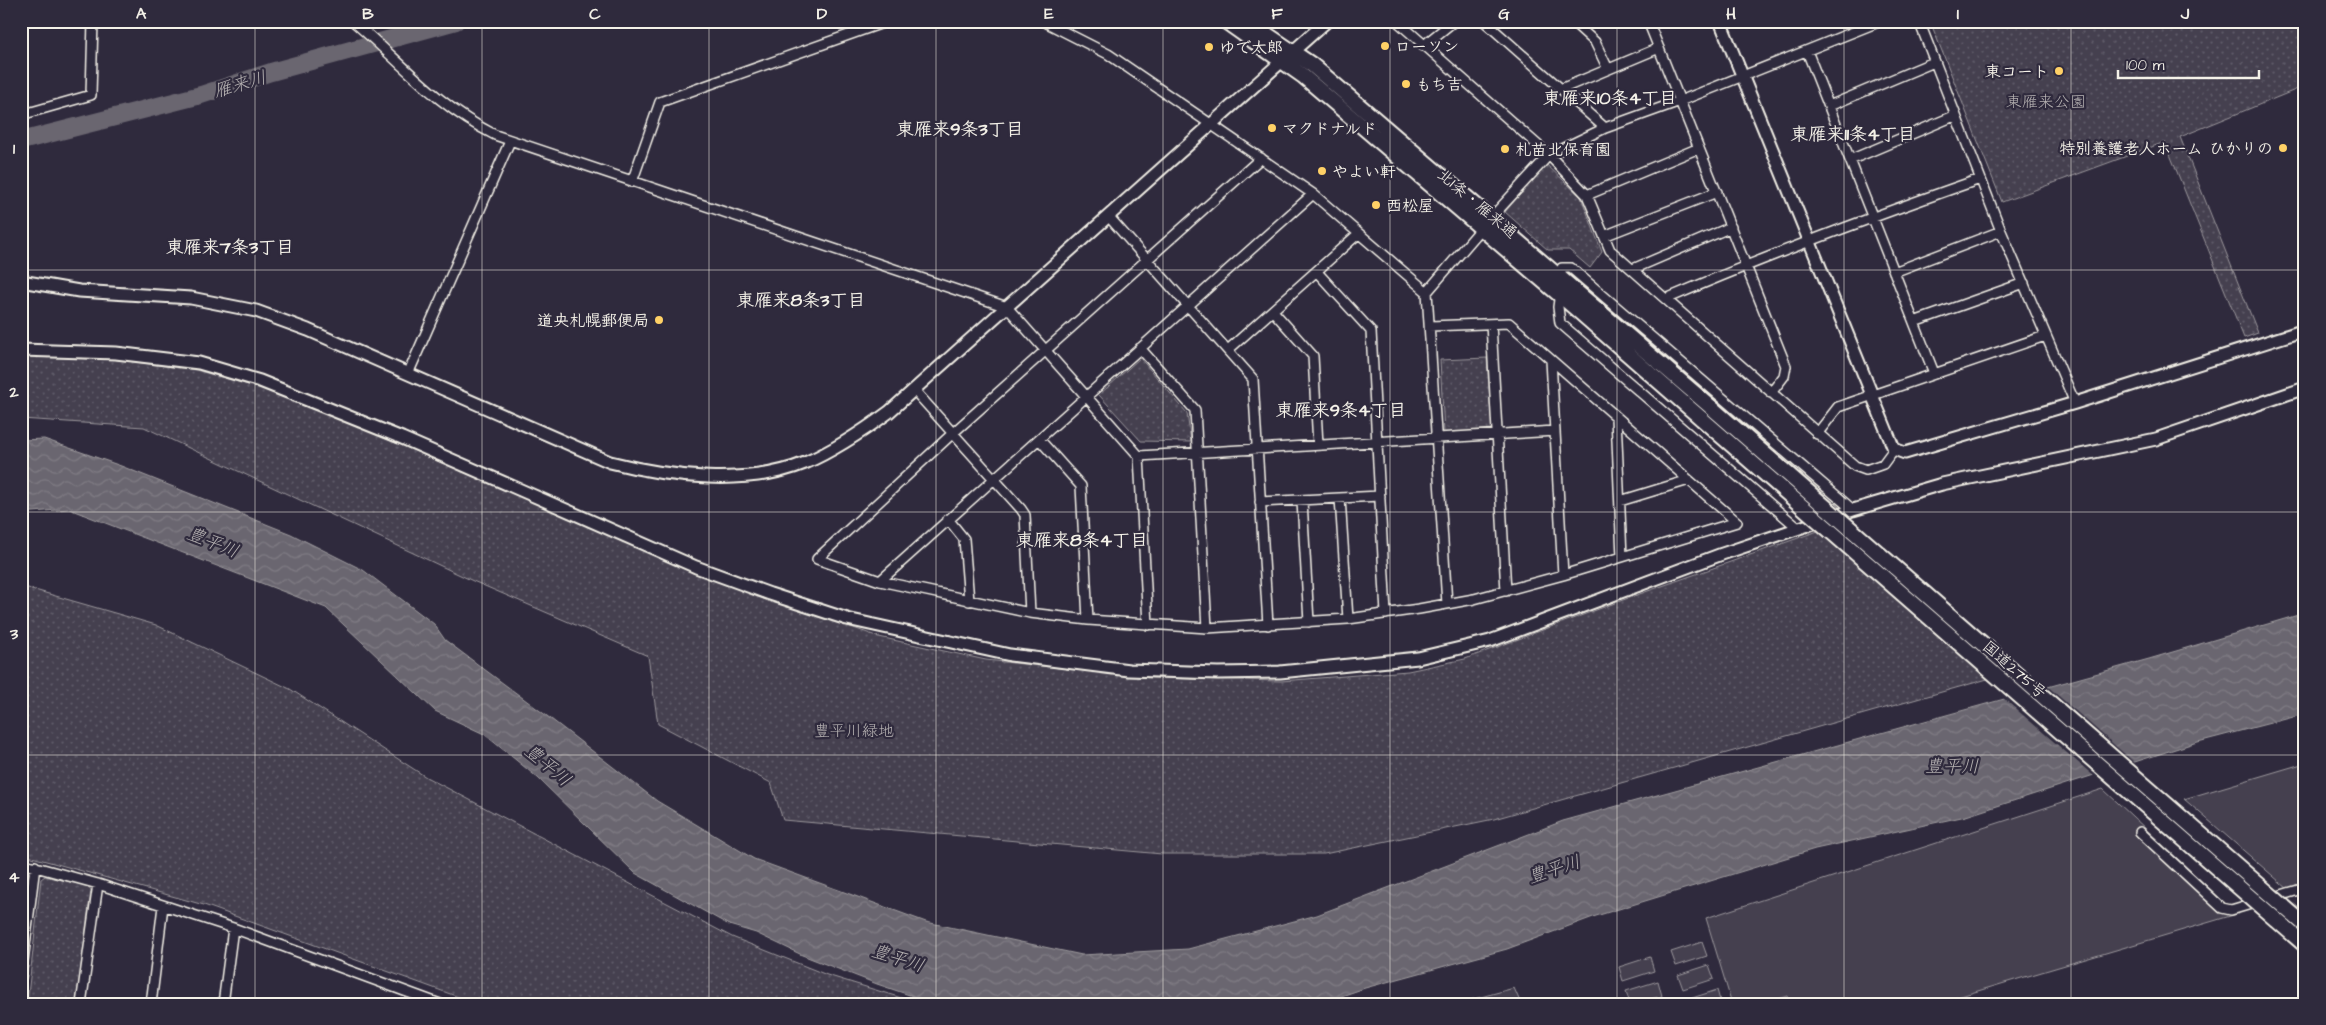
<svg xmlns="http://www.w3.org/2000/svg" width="2326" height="1025" viewBox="0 0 2326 1025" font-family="'Architects Daughter','Klee One',sans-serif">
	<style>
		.green { fill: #454050; stroke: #9c989c }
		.park { fill: url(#park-dots); stroke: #9c989c }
		.water { fill: url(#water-waves); stroke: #a19ea0 }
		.pier { fill: #2f2a3d }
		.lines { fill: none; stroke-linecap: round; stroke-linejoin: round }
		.river { stroke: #6a6670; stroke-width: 18 }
		.minor-casing { stroke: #f4f1e8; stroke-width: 12 }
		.tertiary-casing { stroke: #f4f1e8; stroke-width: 15 }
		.trunk-casing { stroke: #f4f1e8; stroke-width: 18 }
		.minor { stroke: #2f2a3d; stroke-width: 9 }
		.tertiary { stroke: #2f2a3d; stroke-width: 11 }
		.trunk { stroke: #2f2a3d; stroke-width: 14 }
		.trunk-bridge-casing { stroke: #f4f1e8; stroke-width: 18; stroke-linecap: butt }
		.trunk-bridge { stroke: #2f2a3d; stroke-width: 14 }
		.grid { fill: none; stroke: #f4f1e8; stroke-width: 1; stroke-opacity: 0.55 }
		.poi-dot { fill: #ffd166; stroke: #2f2a3d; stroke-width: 2 }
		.labels { text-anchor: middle; stroke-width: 4.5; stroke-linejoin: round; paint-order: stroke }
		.poi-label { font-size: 16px; font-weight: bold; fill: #f4f1e8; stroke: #2f2a3d; text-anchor: start }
		.park-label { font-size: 16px; fill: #b7b3b3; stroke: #2f2a3d }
		.street-label { font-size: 16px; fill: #f4f1e8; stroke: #2f2a3d }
		.water-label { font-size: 18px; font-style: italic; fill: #b6b2b2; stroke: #2f2a3d }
		.neighbourhood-label { font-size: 18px; font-weight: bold; fill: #f4f1e8; stroke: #2f2a3d }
		.neatline { fill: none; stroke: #f4f1e8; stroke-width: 2 }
		.grid-label { font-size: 16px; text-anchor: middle; font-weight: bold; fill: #f4f1e8 }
	</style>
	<defs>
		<pattern id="park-dots" width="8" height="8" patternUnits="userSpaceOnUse" patternTransform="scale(1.25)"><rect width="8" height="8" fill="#454050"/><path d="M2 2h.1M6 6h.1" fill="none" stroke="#605c69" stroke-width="1.8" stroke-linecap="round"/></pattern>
		<pattern id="water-waves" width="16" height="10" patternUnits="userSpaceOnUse" patternTransform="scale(1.25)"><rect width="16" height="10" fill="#6a6670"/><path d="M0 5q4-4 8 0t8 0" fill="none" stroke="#807c84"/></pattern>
	</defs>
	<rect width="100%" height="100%" fill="#2f2a3d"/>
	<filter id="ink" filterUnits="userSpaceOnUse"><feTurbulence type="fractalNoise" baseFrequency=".02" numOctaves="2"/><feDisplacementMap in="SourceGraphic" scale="10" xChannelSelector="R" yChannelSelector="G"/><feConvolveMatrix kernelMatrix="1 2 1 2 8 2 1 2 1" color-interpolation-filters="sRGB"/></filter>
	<g filter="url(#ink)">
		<!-- green -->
		<path class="green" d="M2305,763V881L2288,889L2184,799Z
			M2103,789L2237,914L1934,1004H1790L1787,996L1761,1004H1732L1706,918Z
			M1702,942L1707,956L1676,966L1671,952Z
			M1650,957L1654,971L1623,981L1619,967Z
			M1709,965L1714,979L1683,989L1678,975Z
			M1658,981L1662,996L1630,1004L1626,991Z
			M1514,988L1521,1004H1455Z
			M1717,990L1721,1004H1687L1686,1000Z"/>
		<!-- park -->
		<path class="park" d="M1930,21H2305V86L2180,137L2258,333L2244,338L2165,142L2002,202Z
			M1546,164L1581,197L1602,252L1590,268L1569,250H1548L1505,212Z
			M21,356L96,357L196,370L287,396L690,570L879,637L986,660L1152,678L1281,681L1408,671L1465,659L1631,597L1818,531L1991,678L1494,819L1324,854H1162L783,820L771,783L658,724L648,656L473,581L144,427L21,419Z
			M1140,358L1187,413L1191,442L1141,441L1099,395Z
			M1487,358L1492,431L1444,433L1440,360Z
			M21,586L156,625L290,689L426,777L732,937L827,975L921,1004H478L204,905L21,854Z
			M45,876L88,886L91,890L76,1004H27L41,879Z"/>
		<!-- water -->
		<path class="water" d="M44,439L121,466L291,534L363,570L434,624L445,640L551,719L657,801L754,859L926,922L1082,955L1188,949L1317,915L1563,821L2149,659L2305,613V714L2194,743L1966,816L1815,849L1596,916L1507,949L1365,988L1318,1004H936L877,984L802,955L756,933L729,925L635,873L538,778L484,734L435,711L326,608L69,509L21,513V440Z"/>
		<!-- pier -->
		<path class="pier" d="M2046,685L2136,764L2095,777L2002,697Z"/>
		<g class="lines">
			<!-- river -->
			<path class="river" d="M21,141L201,95L271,72L456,21"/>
			<defs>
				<path id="minor" d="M353,21C401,62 437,106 495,135L1007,307L1139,456L1148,625
					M1043,21L1108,54L1313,194L1427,292L1447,604
					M1397,21L1549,155L1587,195L1610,250L1855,466L1866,470L1883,464L1894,449
					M1484,21L1561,89L1659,48
					M1572,21L1595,42L1608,69
					M1648,21L1786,366L1784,376L1771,393
					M1919,21L2001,231L2075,403
					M1423,46L1454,21
					M1807,51L1934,373
					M1561,89L1605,128
					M1829,106L1934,62
					M21,115L91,95L93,21
					M1261,158L953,433L817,559L880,581L1030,613L1088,620L1207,628L1348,619L1419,609L1474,599L1563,575L1737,522L1509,323L1430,326
					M1850,160L1954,116
					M632,182L660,102L888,21
					M1587,195L1699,148
					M1109,217L1253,379L1268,625
					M1491,218L1549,155L1605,128L1680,101L1881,21
					M1604,236L1717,192
					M1633,269L1731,227
					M1317,272L1371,331L1386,614
					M1894,272L2001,231
					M1559,279L1562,268H1571L1853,510
					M1427,292L1481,229
					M1560,292L1558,307L1560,323L1798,528
					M1666,299C1769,255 1874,216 1980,179
					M1273,311L1313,356L1318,445
					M1914,322L2024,283
					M1491,324L1506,591
					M1140,348L1195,410L1207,628
					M1228,350L1358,234
					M1551,360L1563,575
					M408,374L510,141
					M914,390L1021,509L1025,515L1030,613
					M1616,417L1622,557
					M1817,434L1838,407L2045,336
					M1039,439L1081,486L1088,620
					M1139,456L1555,431
					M1340,498L1348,619
					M1302,501L1309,622
					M1620,501L1689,480
					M1260,502L1380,496
					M948,519L964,539L969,601
					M880,581L1313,194
					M2140,832L2222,908L2231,910L2305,888
					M21,863L98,884L233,928L440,1004
					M21,977L35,866
					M81,1004L98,884
					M151,1004L163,906
					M223,1004L233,928"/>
				<path id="tertiary" d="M1720,21L1894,449L1905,453L2075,403L2305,330
					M21,281L79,291L191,298L256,311L308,330L610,462C668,477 747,487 805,463C835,450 862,432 889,412L1327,21
					M21,350L116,353L199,363L260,381L402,438L696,567L770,594L847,619L1010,655L1129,670L1218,673L1280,672L1418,658L1490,641L1722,554L1853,510L1942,484L2156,439L2305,388"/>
				<path id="trunk" d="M1225,21L1303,76L1575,308L1702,419
					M1247,21L1312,65L1712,408"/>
			</defs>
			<!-- minor casing -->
			<use href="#minor" class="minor-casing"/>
			<!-- tertiary casing -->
			<use href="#tertiary" class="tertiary-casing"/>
			<!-- trunk casing -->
			<use href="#trunk" class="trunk-casing"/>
			<!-- minor -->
			<use href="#minor" class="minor"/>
			<!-- tertiary -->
			<use href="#tertiary" class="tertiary"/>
			<!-- trunk -->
			<use href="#trunk" class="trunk"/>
			<defs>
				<path id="trunk-bridge" d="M1712,408L2305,925
					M1702,419L2305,945"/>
			</defs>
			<!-- trunk-bridge casing -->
			<use href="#trunk-bridge" class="trunk-bridge-casing"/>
			<!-- trunk-bridge -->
			<use href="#trunk-bridge" class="trunk-bridge"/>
		</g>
	</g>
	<!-- grid -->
	<path class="grid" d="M255,21V1004M482,21V1004M709,21V1004M936,21V1004M1163,21V1004M1390,21V1004M1617,21V1004M1844,21V1004M2071,21V1004M21,270H2305M21,512H2305M21,755H2305"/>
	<!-- markers -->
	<g class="poi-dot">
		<circle cx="1385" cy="46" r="5"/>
		<circle cx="1209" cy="47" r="5"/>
		<circle cx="2059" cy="71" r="5"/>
		<circle cx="1406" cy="84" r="5"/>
		<circle cx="1272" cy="128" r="5"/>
		<circle cx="2283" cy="148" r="5"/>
		<circle cx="1505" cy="149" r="5"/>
		<circle cx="1322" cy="171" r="5"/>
		<circle cx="1376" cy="205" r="5"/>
		<circle cx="659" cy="320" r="5"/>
	</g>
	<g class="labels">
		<!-- poi labels -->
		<g class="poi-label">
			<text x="1395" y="52">ローソン</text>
			<text x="1219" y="53">ゆで太郎</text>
			<text x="2049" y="77" text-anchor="end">東コート</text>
			<text x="1416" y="90">もち吉</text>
			<text x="1282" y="134">マクドナルド</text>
			<text x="2273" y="154" text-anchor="end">特別養護老人ホーム ひかりの</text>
			<text x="1515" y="155">札苗北保育園</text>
			<text x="1332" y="177">やよい軒</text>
			<text x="1386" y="211">西松屋</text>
			<text x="649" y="326" text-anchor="end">道央札幌郵便局</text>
		</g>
		<!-- park labels -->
		<g class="park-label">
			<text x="2046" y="107">東雁来公園</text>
			<text x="854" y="736">豊平川緑地</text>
		</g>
		<!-- street labels -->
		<g class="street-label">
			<text transform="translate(1478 203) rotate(40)" y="6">北1条・雁来通</text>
			<text transform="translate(2015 669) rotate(41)" y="6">国道275号</text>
		</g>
		<!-- water labels -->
		<g class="water-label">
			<text transform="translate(240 84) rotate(-16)" y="6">雁来川</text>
			<text transform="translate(213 542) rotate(22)" y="6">豊平川</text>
			<text transform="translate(548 765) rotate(40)" y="6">豊平川</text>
			<text x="1952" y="772">豊平川</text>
			<text transform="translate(1554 869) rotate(-18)" y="6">豊平川</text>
			<text transform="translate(898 958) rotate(18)" y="6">豊平川</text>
		</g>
		<!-- neighbourhood labels -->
		<g class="neighbourhood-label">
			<text x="1610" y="104">東雁来10条4丁目</text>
			<text x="960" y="135">東雁来9条3丁目</text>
			<text x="1853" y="140">東雁来11条4丁目</text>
			<text x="230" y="253">東雁来7条3丁目</text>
			<text x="801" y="306">東雁来8条3丁目</text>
			<text x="1341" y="416">東雁来9条4丁目</text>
			<text x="1082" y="546">東雁来8条4丁目</text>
		</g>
	</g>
	<!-- margin -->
	<rect width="2326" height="1025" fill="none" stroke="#2f2a3d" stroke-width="55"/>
	<!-- scale -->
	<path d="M2118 70v8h141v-8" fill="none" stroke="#f4f1e8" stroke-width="2.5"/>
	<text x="2126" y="70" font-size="15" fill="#f4f1e8" stroke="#2f2a3d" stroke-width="4" paint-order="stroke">100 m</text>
	<rect x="28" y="28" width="2270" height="970" class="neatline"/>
	<g class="grid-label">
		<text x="141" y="19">A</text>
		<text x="368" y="19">B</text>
		<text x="595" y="19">C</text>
		<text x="822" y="19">D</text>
		<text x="1049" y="19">E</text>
		<text x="1277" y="19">F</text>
		<text x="1504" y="19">G</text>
		<text x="1731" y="19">H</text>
		<text x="1958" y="19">I</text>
		<text x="2185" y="19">J</text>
		<text x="14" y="154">1</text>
		<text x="14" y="397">2</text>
		<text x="14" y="639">3</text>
		<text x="14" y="882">4</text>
	</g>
</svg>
